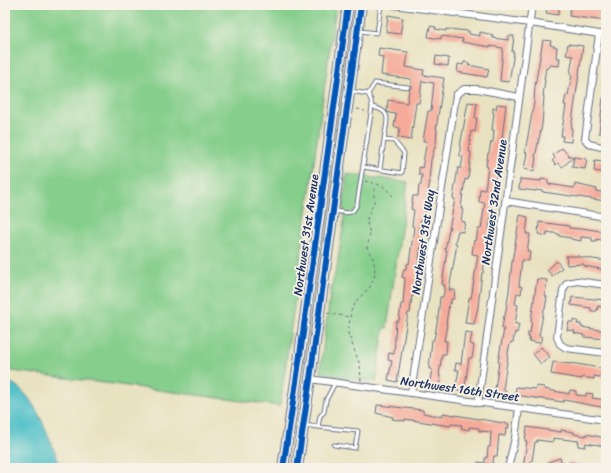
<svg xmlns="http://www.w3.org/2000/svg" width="611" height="473" viewBox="0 0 611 473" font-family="Sriracha,sans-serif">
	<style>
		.green { fill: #85ce8b; stroke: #507e74 }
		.water { fill: #53c1c9; stroke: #377894 }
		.building { fill: #f6ab9a }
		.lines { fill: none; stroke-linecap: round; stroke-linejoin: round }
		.service-casing { stroke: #636e81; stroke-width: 5 }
		.minor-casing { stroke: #636e81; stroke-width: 8 }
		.primary-casing { stroke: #636e81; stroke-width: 12 }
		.path { stroke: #636e81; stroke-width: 1; stroke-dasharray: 3 3; stroke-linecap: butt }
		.service { stroke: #fff; stroke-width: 3 }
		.minor { stroke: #fff; stroke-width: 6 }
		.primary { stroke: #fff; stroke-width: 10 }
		.cycleway-casing { stroke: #f7f3e8; stroke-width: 8 }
		.cycleway { stroke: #0057b8; stroke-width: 6 }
		.labels { text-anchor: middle; stroke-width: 3.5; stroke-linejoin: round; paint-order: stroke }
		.street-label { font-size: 12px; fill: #1b2f5e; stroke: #f7f3e8 }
	</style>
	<rect width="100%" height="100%" fill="#f7f3e8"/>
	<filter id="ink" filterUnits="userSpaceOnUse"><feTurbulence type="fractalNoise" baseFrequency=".025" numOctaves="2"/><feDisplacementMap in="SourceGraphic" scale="8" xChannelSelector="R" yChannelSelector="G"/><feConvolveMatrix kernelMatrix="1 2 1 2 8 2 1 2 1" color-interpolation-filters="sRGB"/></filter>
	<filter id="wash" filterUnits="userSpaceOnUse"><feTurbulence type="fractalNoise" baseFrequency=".012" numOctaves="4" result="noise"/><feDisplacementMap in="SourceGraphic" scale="16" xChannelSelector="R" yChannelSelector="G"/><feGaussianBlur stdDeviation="0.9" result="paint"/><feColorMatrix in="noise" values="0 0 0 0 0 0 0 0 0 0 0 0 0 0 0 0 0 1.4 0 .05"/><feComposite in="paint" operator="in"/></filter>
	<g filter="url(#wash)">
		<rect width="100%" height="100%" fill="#e9e2c1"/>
		<!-- green -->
		<path class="green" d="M5,5H336L280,406L5,370Z
			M347,174L408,182L387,328H384L376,382L326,375L320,371L331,288L337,266L344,221L343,203Z"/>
		<!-- water -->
		<path class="water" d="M5,381C34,386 51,444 61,468H5Z"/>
		<g id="blocks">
			<!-- building -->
			<path class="building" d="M547,5H560L558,15L546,13Z
				M571,6L593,9V7L606,10V21L569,16Z
				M388,15L403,18L400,34L386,32Z
				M430,26L436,27L435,29L446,31V29L469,31V34L480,36V32L493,35V38L508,40V36H514L512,52H514L509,82L500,81L503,48L490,46V47L462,42L463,39L441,36V39L428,37Z
				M543,40L551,41L550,45L557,47L556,58H560L559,66L550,65L549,68H546L544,80H545L543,96H544L542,125L535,157H536L534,171L524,169L527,153L525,152L534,103L535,86Z
				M568,44L583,46L571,129H572L571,142L562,141L563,136H561L566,105H564L566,95H568L572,75L570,74L573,56L566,55Z
				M379,48L408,52L406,67L424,70L423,75L444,78L436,129H437L436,143L431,160L429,180H430L424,220H421L419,231H423L418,266H419L414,283H416L414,296H412L410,313H408L397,382L388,380L392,361L388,360L389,353L394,354L396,321H399L401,304H403L405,278L402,277L404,269H406L407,264H409L414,227L412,226L414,210L411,209L413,196H418L419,185H421L422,175H419V167L422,168L427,141H423L428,111H431L434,83L422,81L419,103H416L411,140L398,138L400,128L394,127L396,114L389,113L387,111L388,100L407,103L409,90L411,88V79L381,75L383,57L378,56Z
				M436,56L449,58L448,66L435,64Z
				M464,62L469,63L468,65L489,69L487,77L457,72L458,64L463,65Z
				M603,98H606V134L599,133Z
				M468,102L477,103L475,118H477L475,132L471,131L469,152H471L468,180L465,179L463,192L461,209H463L461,221L465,222L463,232L458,231L457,234L455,243L457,244L449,290H455L454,299H451V304L449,303L446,324H447L444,341H447L446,354H442L439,375H440V379L441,380L440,388L427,386L428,380H430L432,369H429L432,340H434L438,318L440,297H443L445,285H442L447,250H445L455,199L453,198L458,168H461L463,157L460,156V147Z
				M497,104L506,105L502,138L494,187L491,208H492L483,273H482L478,307L474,324L465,323L469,298H471L472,293L478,255L472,254L474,240L476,241L478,229H481L485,203L479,202L480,189L485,190L488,167L486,166L488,153H489L491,142H493L494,130H492L494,113H493V108L496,109Z
				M562,148L569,156L587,159L585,169L572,167L574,157L562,167L558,163L556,165L552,161L555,158L553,155Z
				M595,160L603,161V165L606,166V173L594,171Z
				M520,179L541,181V179L548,180V184L574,188L575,184L597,189L596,191L606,193V201L543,192V191L536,190V191L519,189Z
				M520,215L528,217L526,234H530L527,251H530L529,261L522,260L519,286L522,287L521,294L517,293L515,304L518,305L515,324H519L517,333L515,332L513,342H511L509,347L503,390H506L504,397L494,396L499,362H498L504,329L502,328L504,316H505L509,291L512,262Z
				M539,222L569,226V228L581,229L582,228L606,232V241L597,239L596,241H592V238L581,237V241L571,239V238L559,236V234L547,232V236L538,234Z
				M566,256H580V257L606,261V270L584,266V264L567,265Z
				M557,261L562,268L552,276L547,270Z
				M537,279L547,280L545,296L547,297L545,309H544L539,336L542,337L540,343L529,341L530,337H528V332L530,333L532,321H531Z
				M572,297L606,300V308L598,306L597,311H591V308L571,305Z
				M573,320L578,321L577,324H581V327L606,331V339L584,337V335L574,333L575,331L567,330L569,322H573Z
				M465,332L472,333L470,344L474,345L472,358H469L464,392L455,390L459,370H455L456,363L461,364Z
				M541,347L550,357L541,364L533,354Z
				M553,362L571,364V363L606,369V378L594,376V379L582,377V379L551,374Z
				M536,386L544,387V389L569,394L570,390L576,391V395L586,396V393L593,394L592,398L606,400V408L564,400L563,402L515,395L516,387L536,389Z
				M377,405L423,410V413L443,417V413L509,424L508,429H506L505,436L499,435L497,456H494L492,468L477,467L478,462L485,463V458H487L488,447H490L491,432L479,431V428L469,427V430L461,428L462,425L451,424L450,426L405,419V421L392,419L393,417L376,413Z
				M527,427L561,432V430L574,432V434L586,436V434L606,438L605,446L586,443L585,447L578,446L579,441L553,438V442L537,440V442H535L532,461H530L529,468H523L527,441H525Z
				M560,458L564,468H550L548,462Z
				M569,462L589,465L588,468H569Z"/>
		</g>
	</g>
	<g filter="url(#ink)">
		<use href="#blocks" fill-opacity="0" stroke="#636e81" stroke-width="1"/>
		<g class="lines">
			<defs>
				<path id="service" d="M360,31L377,33L381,5
					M368,94L375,83L408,87
					M372,107C394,111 386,122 384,140
					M363,167L402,173L404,153L394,141L384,140L380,169
					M335,211C347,213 352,216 357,204L372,107L371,100L368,94L351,91
					M304,425L318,427L320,416L324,412L326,400L335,383
					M318,427L358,431L355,448L334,445"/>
				<path id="minor" d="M394,5L530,23L606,35
					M599,34L585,139L589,144L606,148
					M506,201L606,217
					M606,285L577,281L567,283L563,290L557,337L560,344L566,348L606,353
					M310,379L606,420
					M411,393L456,95L464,89H477L519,97
					M478,403L532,5
					M508,468L515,438L519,408"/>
				<path id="primary" d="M283,468L299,362L348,5
					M297,468L310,379L361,5"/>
			</defs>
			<!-- service casing -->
			<use href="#service" class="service-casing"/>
			<!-- minor casing -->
			<use href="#minor" class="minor-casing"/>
			<!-- primary casing -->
			<use href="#primary" class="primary-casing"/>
			<!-- path -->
			<path class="path" d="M357,109L365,111
				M365,181L383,186L393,196
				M327,313L349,317
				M361,381L360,365L348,333L351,311L357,300L370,287L374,278L375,273L374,261L367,248L370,234L367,223V219L374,202V185"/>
			<!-- service -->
			<use href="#service" class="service"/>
			<!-- minor -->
			<use href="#minor" class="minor"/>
			<!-- primary -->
			<use href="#primary" class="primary"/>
			<defs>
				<path id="cycleway" d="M283,468L299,362L348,5
					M297,468L310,379L361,5"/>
			</defs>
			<!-- cycleway casing -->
			<use href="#cycleway" class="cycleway-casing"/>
			<!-- cycleway -->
			<use href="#cycleway" class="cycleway"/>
		</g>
	</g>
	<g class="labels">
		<!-- street labels -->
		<g class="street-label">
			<text transform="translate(494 202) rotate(-82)" y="4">Northwest 32nd Avenue</text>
			<text transform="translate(306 235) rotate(-82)" y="4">Northwest 31st Avenue</text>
			<text transform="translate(423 242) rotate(-82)" y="4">Northwest 31st Way</text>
			<text transform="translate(460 389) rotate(8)" y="4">Northwest 16th Street</text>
		</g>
	</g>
	<!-- margin -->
	<rect width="611" height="473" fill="none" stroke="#f7f3e8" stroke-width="20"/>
</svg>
